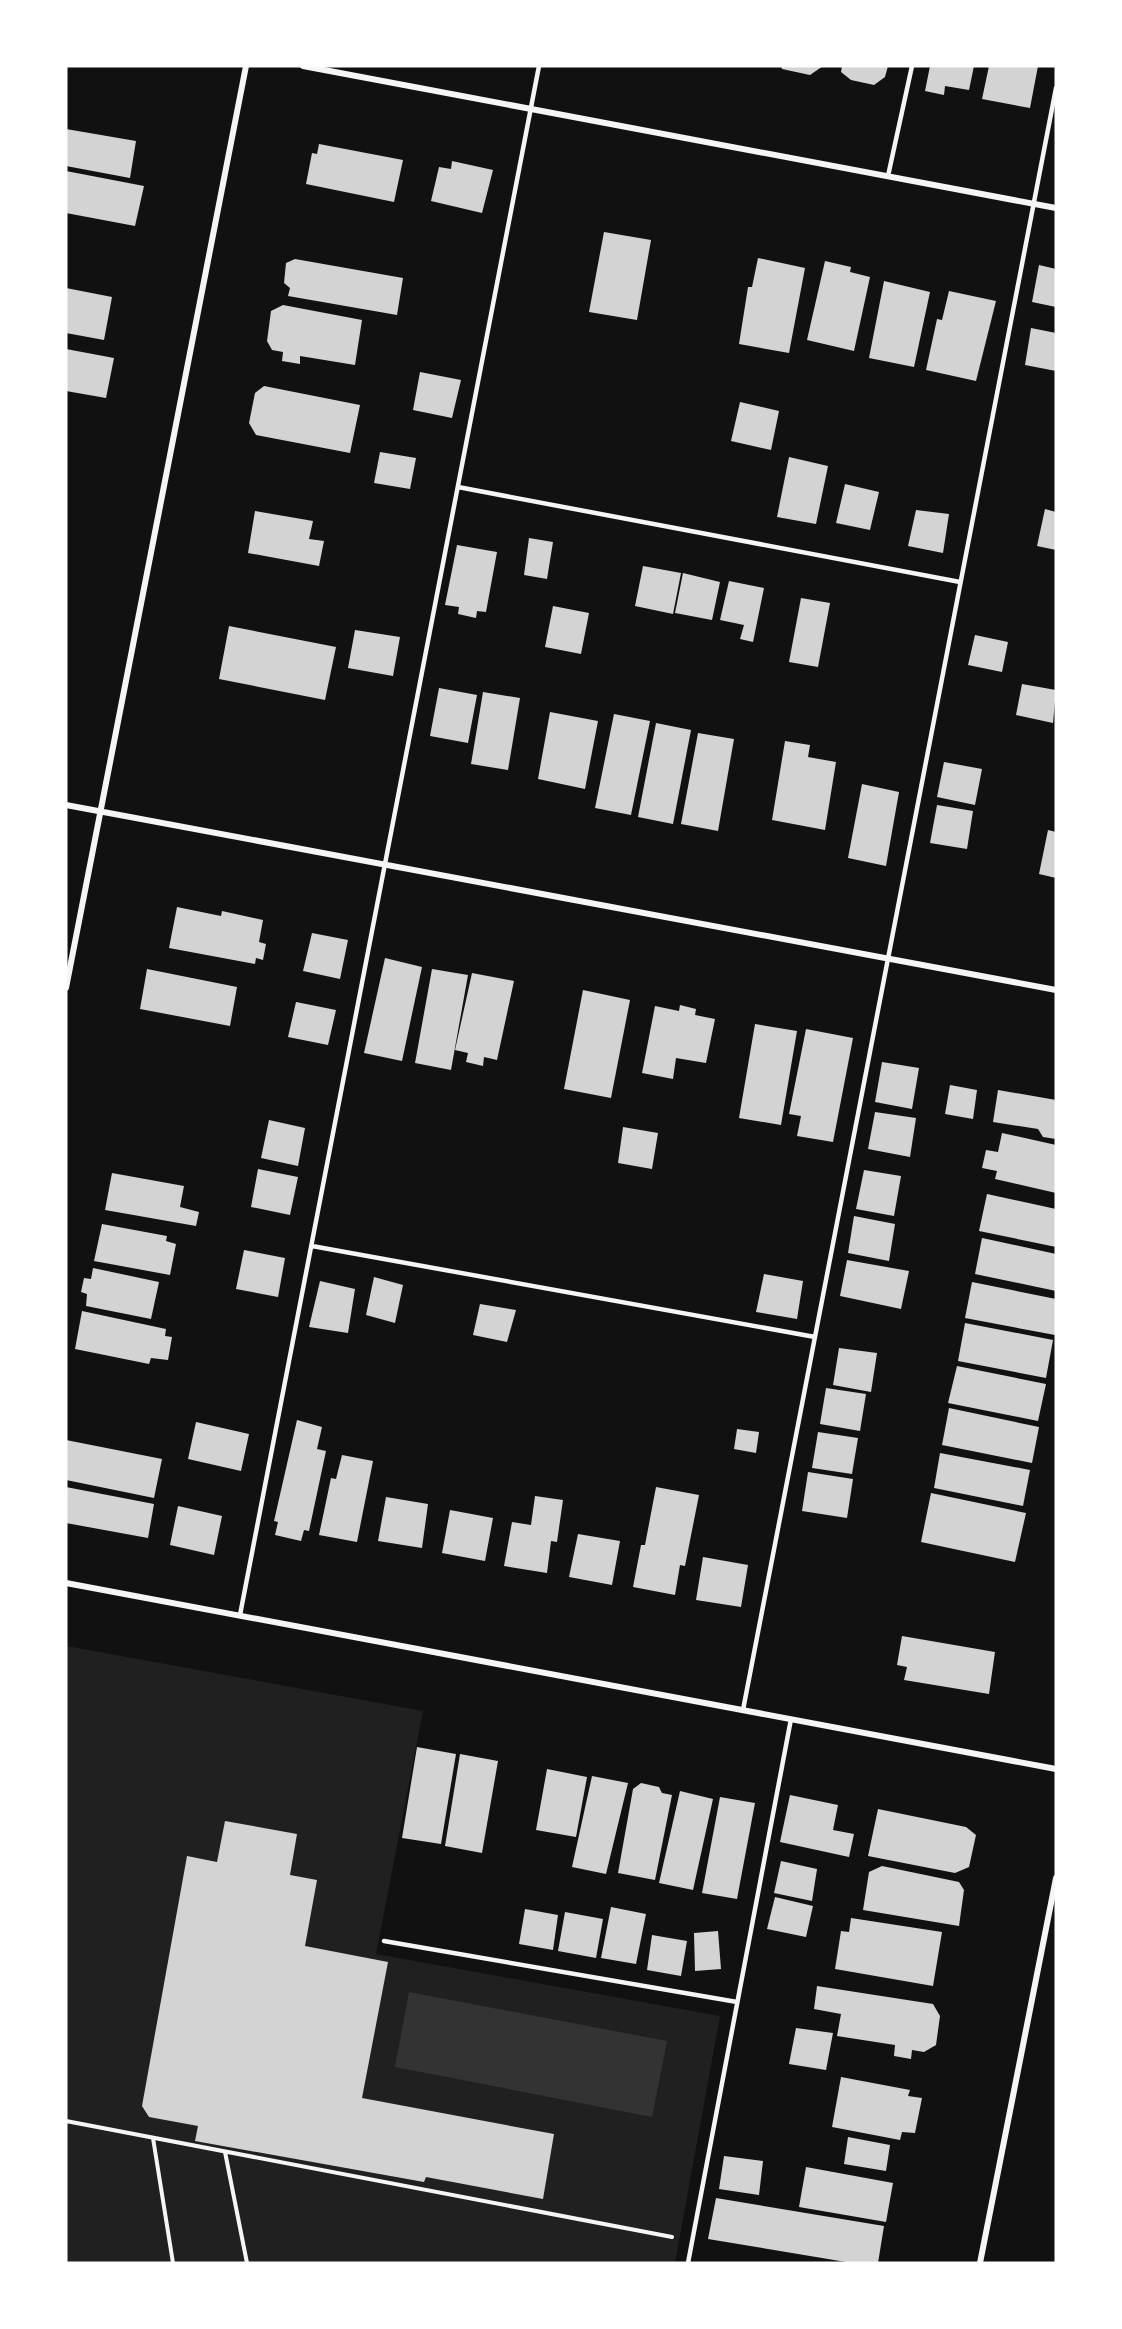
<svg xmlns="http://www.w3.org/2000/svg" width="1122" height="2329" viewBox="0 0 1122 2329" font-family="Poppins,sans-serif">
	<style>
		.green { fill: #202020 }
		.water { fill: #333 }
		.building { fill: #d3d3d3 }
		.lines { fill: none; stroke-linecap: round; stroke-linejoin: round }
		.path { stroke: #f5f5f5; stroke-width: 4 }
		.service { stroke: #f5f5f5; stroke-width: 4.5 }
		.minor { stroke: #f5f5f5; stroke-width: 6 }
	</style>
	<rect width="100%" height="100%" fill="#111"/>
	<!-- green -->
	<path class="green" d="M66,1646L423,1711L376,1954L720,2016L675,2263H66Z"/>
	<!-- water -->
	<path class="water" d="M409,1992L667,2041L652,2117L395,2067Z"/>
	<!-- building -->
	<path class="building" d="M781,66H823L810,75L782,69Z
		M842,66H888L885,77L874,85L851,80L841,72Z
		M930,66H974L969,90L945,86L944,95L925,91Z
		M989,66H1038L1030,108L982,99Z
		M66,129L136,141L130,178L66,166Z
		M319,144L403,160L394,202L306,184L312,153L317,154Z
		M452,161L493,170L482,213L431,201L439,167L451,169Z
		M66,171L144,186L135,226L66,213Z
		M604,232L651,240L637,320L589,312Z
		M758,258L805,268L789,353L739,344L748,287H752Z
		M295,259L403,278L397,315L288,296L290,288L284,283L286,263Z
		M825,261L851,267L850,272L870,277L854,351L807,340Z
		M1039,265L1056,269V307L1032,302Z
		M884,281L930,292L914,367L869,358Z
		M66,288L112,297L104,340L66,333Z
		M949,291L996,301L976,381L926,370L937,319L942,320Z
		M283,305L362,320L355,365L300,356V364L282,361L283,352L272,350L267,341L271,311Z
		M1031,328L1056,333V371L1025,365Z
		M66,349L114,358L106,398L66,391Z
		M420,372L461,380L452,418L413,410Z
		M264,386L360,405L350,453L256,435L249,423L255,393Z
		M740,402L779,411L771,450L731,441Z
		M380,452L416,458L410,489L374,483Z
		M789,457L828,466L816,524L777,517Z
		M845,484L879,492L870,530L836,523Z
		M1045,509L1056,512V550L1037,546Z
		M916,510L949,514L943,553L908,546Z
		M255,511L313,521L309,539L324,541L319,566L248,553Z
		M529,538L553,542L547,579L524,575Z
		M457,545L497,552L486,612L477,611L476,618L458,614L459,607L445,605Z
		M643,566L681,573L673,614L635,606Z
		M683,573L720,582L712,620L675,613Z
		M729,581L764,588L753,642L740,639L744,625L720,620Z
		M801,598L830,603L818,667L789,662Z
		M553,606L589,613L581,654L545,647Z
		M229,626L336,647L325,700L219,679Z
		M355,630L400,637L393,676L348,668Z
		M975,635L1008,642L1002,672L968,665Z
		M1022,684L1056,690L1053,723L1016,715Z
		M439,688L477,695L468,743L430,736Z
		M483,692L520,698L508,770L471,764Z
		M550,712L598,721L585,789L538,779Z
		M614,714L650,721L631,815L595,808Z
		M656,723L691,730L673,824L638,817Z
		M698,733L734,739L718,831L681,824Z
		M785,741L810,745L808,757L836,762L825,830L772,820Z
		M944,762L982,769L975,805L937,797Z
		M862,784L899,792L886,866L848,858Z
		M937,805L973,811L967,849L930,843Z
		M1048,830L1056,832V878L1039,874Z
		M177,907L221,916L222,911L263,920L259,942L266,944L263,960L256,958L255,964L169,948Z
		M312,933L348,940L340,979L303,971Z
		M385,958L422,967L402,1061L364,1053Z
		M147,969L237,987L230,1026L140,1009Z
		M432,969L468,975L451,1070L415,1063Z
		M472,973L514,981L497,1060L484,1057L483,1066L466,1062L468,1053L455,1050Z
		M583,990L630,1000L611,1098L564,1089Z
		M296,1002L336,1010L328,1045L288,1037Z
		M680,1005L696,1009L695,1015L715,1019L706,1063L676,1058L673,1079L642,1073L655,1006L679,1011Z
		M755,1024L797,1031L781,1125L739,1118Z
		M806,1029L853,1038L833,1142L797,1136L801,1116L789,1114Z
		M882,1062L919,1068L912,1109L875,1102Z
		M950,1085L977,1090L973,1119L945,1114Z
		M998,1090L1056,1100V1139L1043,1137L1038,1129L993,1122Z
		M875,1112L916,1118L910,1157L868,1149Z
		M269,1120L305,1128L298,1166L261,1158Z
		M623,1127L658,1133L652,1169L618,1163Z
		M1002,1133L1056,1145V1193L995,1179L997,1171L982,1168L986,1150L998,1152Z
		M258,1169L298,1177L290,1215L251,1207Z
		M864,1170L901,1176L894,1216L856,1209Z
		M112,1173L184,1186L180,1207L199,1212L196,1226L105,1210Z
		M987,1194L1056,1209V1247L979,1231Z
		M854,1216L895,1224L889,1261L848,1253Z
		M102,1224L167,1236L166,1241L176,1244L170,1275L94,1261Z
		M982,1238L1056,1254V1291L975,1274Z
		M244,1250L285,1258L278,1297L236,1289Z
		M847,1260L909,1271L901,1309L840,1296Z
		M93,1268L159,1282L151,1319L86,1306L87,1294L81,1292L84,1278L91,1279Z
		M764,1274L803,1281L797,1319L756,1312Z
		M374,1277L403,1285L395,1323L366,1315Z
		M320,1281L355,1289L348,1333L309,1327Z
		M972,1282L1056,1299L1055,1335L965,1318Z
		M480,1304L516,1310L507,1342L473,1335Z
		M82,1311L166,1329L165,1336L172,1337L168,1360L151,1358L149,1364L75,1349Z
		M965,1323L1053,1340L1046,1378L958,1361Z
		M839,1348L877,1353L871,1392L833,1385Z
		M957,1366L1046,1384L1038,1421L948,1403Z
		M826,1388L866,1394L860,1431L820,1424Z
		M949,1408L1039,1427L1032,1463L942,1445Z
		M297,1420L322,1427L317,1449L326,1451L309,1531L304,1530L301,1541L275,1535L278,1522L274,1521Z
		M196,1422L249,1434L241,1471L188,1459Z
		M737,1429L759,1432L756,1453L734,1449Z
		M818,1432L858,1438L852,1474L812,1468Z
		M66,1440L162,1459L154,1498L66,1480Z
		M940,1453L1030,1470L1023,1506L934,1488Z
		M342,1455L373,1461L357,1542L319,1535L331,1478L336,1479Z
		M808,1472L853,1479L847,1518L802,1511Z
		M66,1487L154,1504L148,1538L66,1523Z
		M656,1487L699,1495L685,1566L680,1565L675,1595L633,1587L641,1545H645Z
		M931,1493L1026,1513L1015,1562L921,1542Z
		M535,1496L563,1500L557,1542L551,1541L547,1573L504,1566L512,1522L531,1525Z
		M386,1497L428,1504L422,1548L378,1541Z
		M178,1506L222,1516L214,1555L170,1545Z
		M450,1510L493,1518L485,1561L442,1553Z
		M578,1534L620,1541L612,1585L569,1577Z
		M703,1557L748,1565L741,1607L696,1600Z
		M902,1636L995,1652L989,1694L904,1680L907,1667L897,1665Z
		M417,1747L456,1754L441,1844L402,1838Z
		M460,1754L498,1761L482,1853L445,1846Z
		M547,1769L587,1777L576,1837L536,1830Z
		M592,1776L628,1783L606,1874L572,1867Z
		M641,1783L659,1787L662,1793L672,1795L655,1880L618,1873L633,1789Z
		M680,1791L713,1799L693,1890L659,1883Z
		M790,1795L838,1805L833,1830L854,1834L849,1857L780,1842Z
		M720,1797L755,1803L737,1899L702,1893Z
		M878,1809L966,1827L976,1835L969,1867L955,1873L868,1856Z
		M225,1821L297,1834L290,1875L317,1880L305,1946L388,1962L362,2098L554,2134L543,2199L426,2177L424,2182L195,2141L198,2126L149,2117L142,2106L187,1856L217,1862Z
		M781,1861L817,1869L812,1901L774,1893Z
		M882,1866L959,1882L964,1890L959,1926L863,1910L869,1872Z
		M775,1897L813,1906L806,1937L767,1929Z
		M611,1907L646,1914L636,1964L601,1958Z
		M525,1909L558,1915L553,1950L519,1944Z
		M565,1912L603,1919L596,1958L558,1951Z
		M851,1918L942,1932L933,1986L835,1969L841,1931L849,1932Z
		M718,1931L721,1969L695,1971L694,1933Z
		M652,1935L687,1941L681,1976L647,1970Z
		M817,1986L933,2004L940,2016L936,2045L924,2052L912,2050L911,2059L894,2056L895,2045L837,2036L841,2014L814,2009Z
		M796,2028L833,2033L826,2070L789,2064Z
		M841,2077L910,2090L908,2096L922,2098L915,2133L902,2132L900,2140L832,2127Z
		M848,2137L890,2145L886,2171L844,2164Z
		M724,2156L763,2161L759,2195L719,2189Z
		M806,2167L893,2183L886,2222L799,2207Z
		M716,2198L884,2226L878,2263H852L708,2239Z"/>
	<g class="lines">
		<!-- path -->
		<path class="path" d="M66,2121L672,2237
			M153,2138L173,2263
			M225,2152L247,2263"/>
		<!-- service -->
		<path class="service" d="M888,176L912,66
			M458,487L960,582
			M312,1246L815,1337
			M240,1615L539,66
			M743,1710L1056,88
			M384,1941L737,2002
			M688,2263L791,1719"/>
		<!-- minor -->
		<path class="minor" d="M303,66L1056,208
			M66,805L1056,990
			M66,988L246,66
			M66,1583L1056,1769
			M980,2263L1056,1878"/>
	</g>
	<!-- border -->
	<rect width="1122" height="2329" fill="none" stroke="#ffffff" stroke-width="135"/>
</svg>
